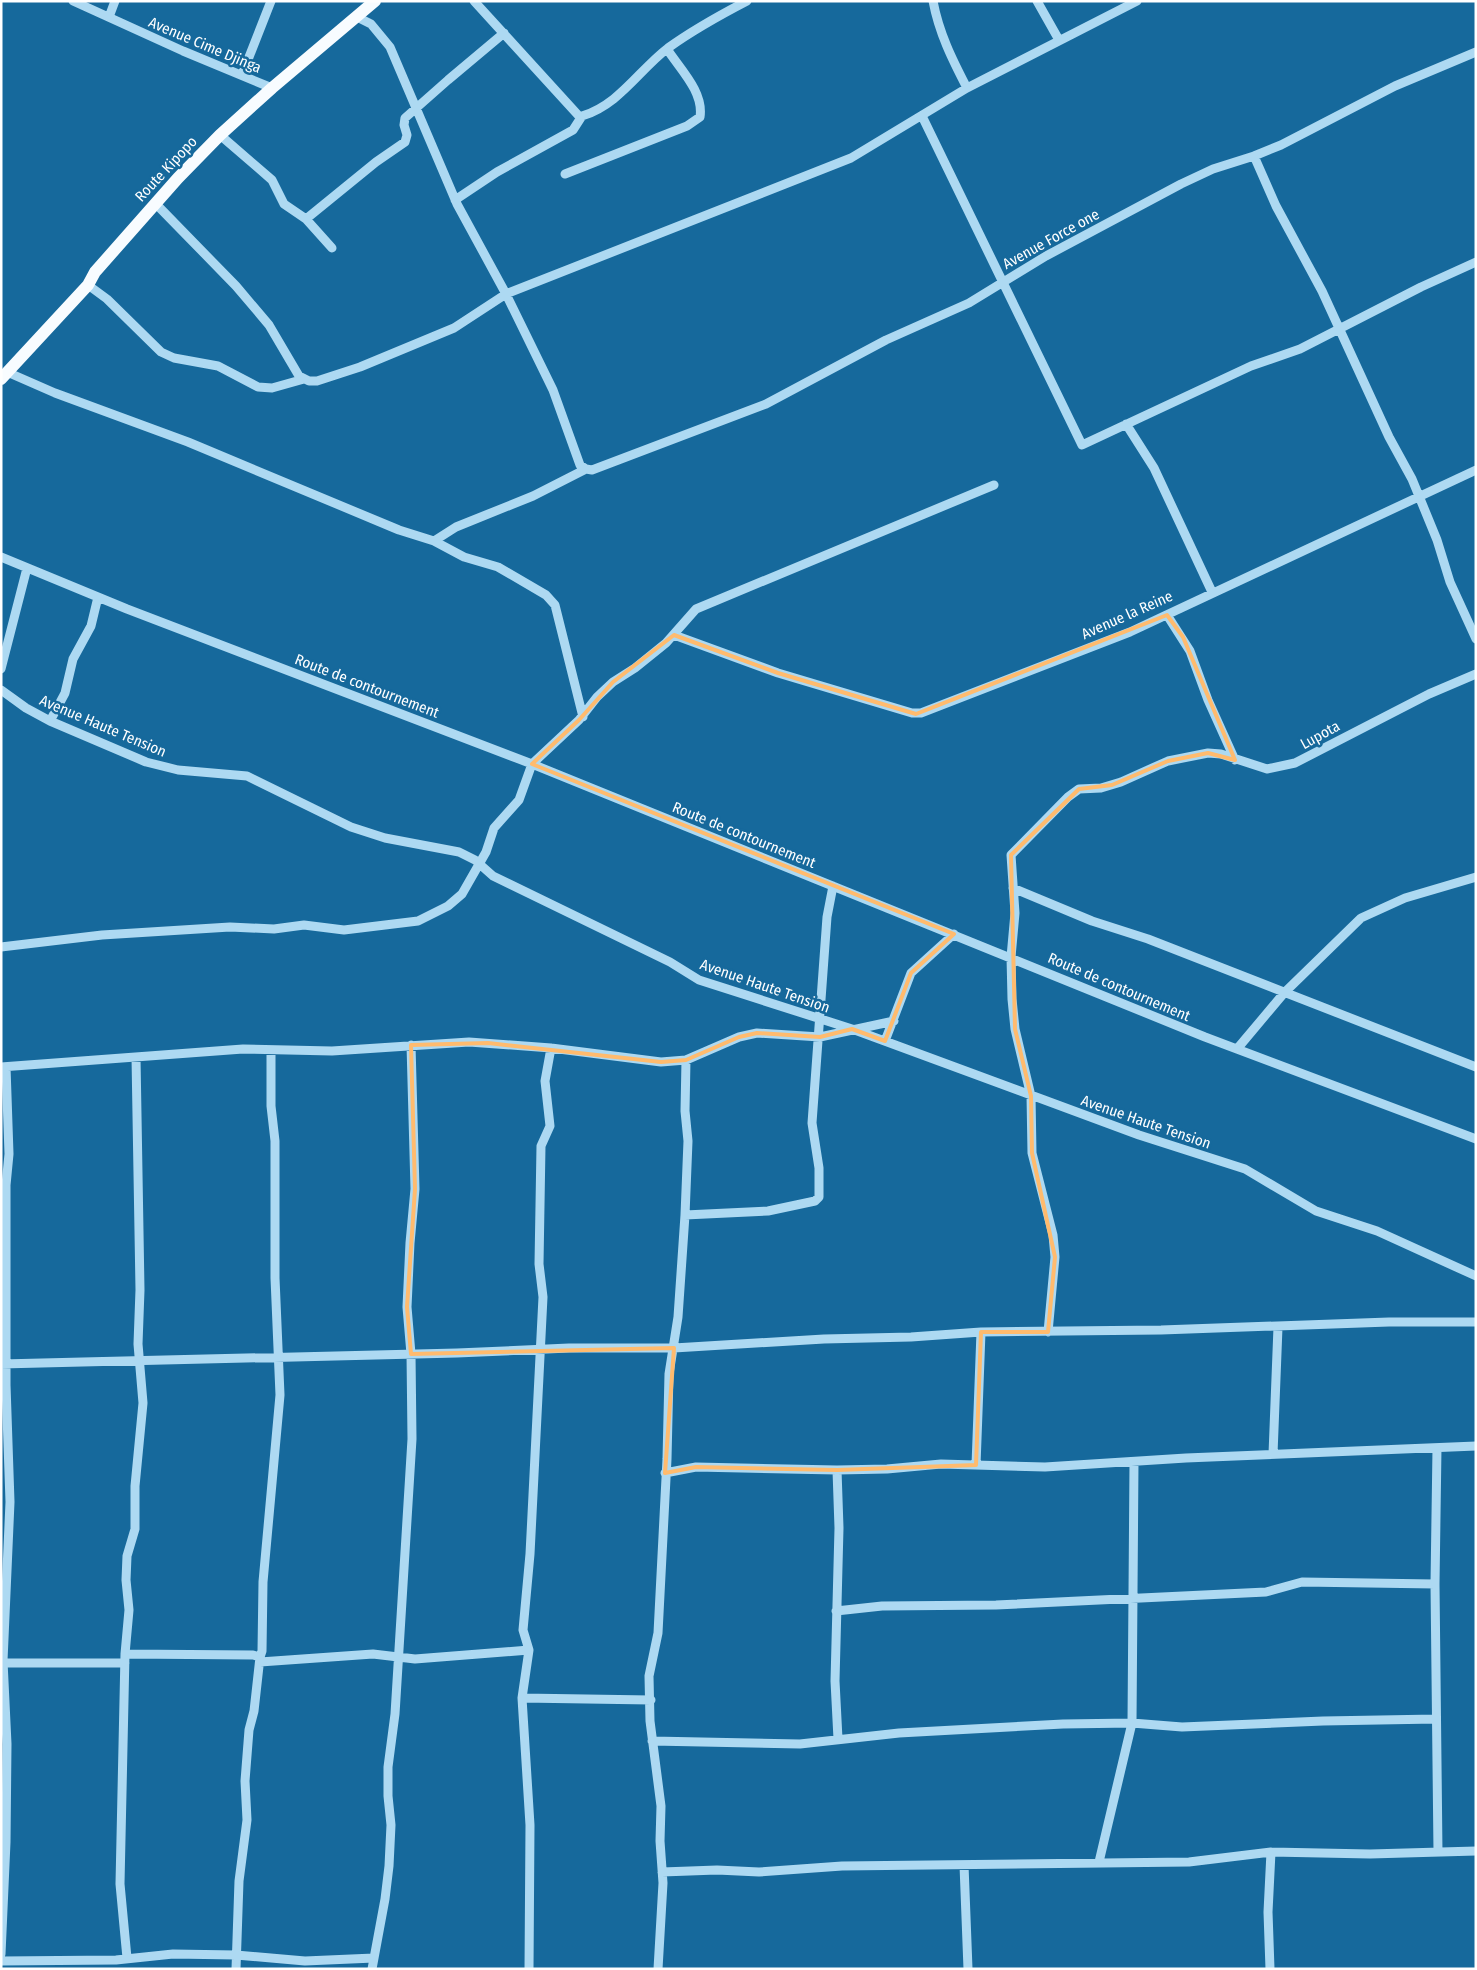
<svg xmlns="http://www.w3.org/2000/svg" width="1477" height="1970" viewBox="0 0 1477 1970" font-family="'Fira Sans Condensed',sans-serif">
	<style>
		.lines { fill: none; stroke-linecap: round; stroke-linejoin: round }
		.minor { stroke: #add9f2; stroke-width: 9 }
		.major { stroke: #f8fcff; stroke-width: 12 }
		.marked { fill: none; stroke: #ffbb6e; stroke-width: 4; stroke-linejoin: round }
		.labels { text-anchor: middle; stroke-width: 5; stroke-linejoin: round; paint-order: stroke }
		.street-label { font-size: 15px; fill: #fff; stroke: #16699c }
	</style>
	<rect width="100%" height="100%" fill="#16699c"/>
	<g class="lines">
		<!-- minor -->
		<path class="minor" d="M73,1L183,51L272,88
			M474,1L578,115L582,116C619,105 639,70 668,48C693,30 720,15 747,1
			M933,1C939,33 952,59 967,88
			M1037,1L1059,40
			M109,17L115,1
			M357,17L371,24L390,47L457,204L506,294L553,390L580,465L586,469
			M242,75L271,1
			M922,116L1082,445L1251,366L1300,349L1421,287L1476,262
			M220,135L272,180L284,204L306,219L332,248
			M1254,156L1276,206L1322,291L1389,437L1412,479L1437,540L1450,582L1476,639
			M565,174L687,126L700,117C704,92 680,69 667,49
			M455,200L497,172L573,130L582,116
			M156,204L236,286L269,325L299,376L309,381H317L360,367L454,328L506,294L851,158L967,88L1137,1
			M306,219L376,162L405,142L407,135L404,125L405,118L448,80L504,33
			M88,285L107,299L161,352L174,358L218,366L258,387L272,388L304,379
			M7,372L55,393L188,442L399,530L434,541L464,557L498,567L546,595L555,605L583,717
			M1126,424L1154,468L1212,592
			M434,541L456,527L533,496L586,469L592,470L766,404L886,340L969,303L1046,256L1181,184L1213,169L1254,156L1281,145L1395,86L1476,52
			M1,557L127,609L532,764L1205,1037L1476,1139
			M1167,615L1190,651L1208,700L1235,760
			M674,635L778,673L912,713H921L1130,632L1476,470
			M1,669L27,568
			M1,690L26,708L50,721L146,762L178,770L247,776L351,827L385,838L459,852L475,860L493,876L670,962L699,980L852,1029L1139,1135L1245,1169L1316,1211L1377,1231L1476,1276
			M50,721L65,693L73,659L91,626L98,597
			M1013,888L1092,921L1148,939L1476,1067
			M1,947L102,935L230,927L274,929L304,925L344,930L418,921L448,906L462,894L486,852L494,828L519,800L532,764L579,720L597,697L613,682L635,668L666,643L696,609L994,485
			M885,1041L911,973L954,934
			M1237,1049L1284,993L1361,918L1405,898L1476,877
			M1,1067L243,1049L332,1051L469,1042L551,1048L661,1062L686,1060L739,1037L757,1033L820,1037L894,1021
			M685,1215L688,1141L685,1111L686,1060
			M1048,1332L1055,1257L1053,1235L1032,1153L1031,1096L1015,1029L1012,999L1011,957L1015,913L1011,855L1068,797L1079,789L1101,788L1121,782L1168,761L1208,753L1221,754L1267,769L1295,763L1429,694L1476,674
			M1,1364L457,1353L569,1348H674L824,1339L911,1337L981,1332L1161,1330L1389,1322H1476
			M1437,1448L1435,1584L1438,1852
			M1273,1454L1278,1327
			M976,1465L981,1332
			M837,1470L839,1528L835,1681L838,1739
			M665,1473L696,1467L837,1470L887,1469L941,1464L1045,1467L1186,1458L1476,1446
			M836,1611L882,1606L996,1605L1266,1592L1302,1582L1435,1584
			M125,1654L253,1655L260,1657L262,1651L263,1582L280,1395L275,1278V1141L271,1106V1050
			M260,1662L373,1654L415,1659L529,1650
			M4,1663H125
			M522,1698L651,1700
			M652,1741L800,1744L899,1733L1063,1724L1132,1723L1182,1727L1323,1721L1436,1719
			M1099,1862L1132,1723L1134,1462
			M964,1865L968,1969
			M662,1872L717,1870L759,1872L842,1866L1189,1862L1271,1852L1370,1854L1476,1851
			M1,1954L6,1842L7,1744L3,1661L10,1502L6,1385V1185L9,1154L6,1067
			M127,1958L120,1884L125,1654L129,1610L126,1580L127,1556L135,1529V1486L143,1403L138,1344L140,1290L136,1057
			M1,1961L116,1960L173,1954L236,1955L305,1961L374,1958
			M236,1969L239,1881L247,1820L245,1781L249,1730L254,1711L260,1657
			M372,1969L385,1899L389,1866L391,1825L388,1796V1767L395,1714L412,1439L411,1354L407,1307L410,1243L415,1189L411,1045
			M529,1969L530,1825L522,1698L529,1650L523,1630L530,1554L543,1297L539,1264L541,1146L550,1126L545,1081L551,1048
			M658,1969L663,1883L660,1841L661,1806L650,1721L649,1676L658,1633L667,1459L669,1374L678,1317L685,1215L768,1211L815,1201L819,1197V1168L812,1123L827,917L833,886
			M1270,1969L1268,1912L1271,1852"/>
		<!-- major -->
		<path class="major" d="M1,379L88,285L95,272L178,178L220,135L272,88L375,1"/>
	</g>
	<!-- marked area -->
	<path class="marked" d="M1167,615L1183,637L1235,760L1208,753L1168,761L1112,785L1079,789L1011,855L1015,1029L1031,1096L1032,1153L1055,1257L1048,1332H981L976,1465L837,1470L696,1467L665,1473L674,1348L411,1354L407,1307L415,1189L411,1045L488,1043L661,1062L686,1060L739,1037L757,1033L820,1037L852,1029L885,1041L911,973L954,934L532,764L579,720L613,682L674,635L778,673L916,714Z"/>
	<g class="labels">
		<!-- street labels -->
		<g class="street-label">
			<text transform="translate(205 45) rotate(23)" y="5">Avenue Cime Djinga</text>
			<text transform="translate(166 169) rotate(-47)" y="5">Route Kipopo</text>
			<text transform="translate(1051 239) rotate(-29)" y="5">Avenue Force one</text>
			<text transform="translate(1127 615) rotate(-24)" y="5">Avenue la Reine</text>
			<text transform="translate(367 686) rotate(21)" y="5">Route de contournement</text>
			<text transform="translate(103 726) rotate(23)" y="5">Avenue Haute Tension</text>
			<text transform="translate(1320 735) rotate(-29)" y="5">Lupota</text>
			<text transform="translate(744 835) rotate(22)" y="5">Route de contournement</text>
			<text transform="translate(765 986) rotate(19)" y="5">Avenue Haute Tension</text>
			<text transform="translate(1119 987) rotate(23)" y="5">Route de contournement</text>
			<text transform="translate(1146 1122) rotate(19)" y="5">Avenue Haute Tension</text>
		</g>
	</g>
	<!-- border -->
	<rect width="1477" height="1970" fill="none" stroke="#ffffff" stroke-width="5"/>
</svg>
